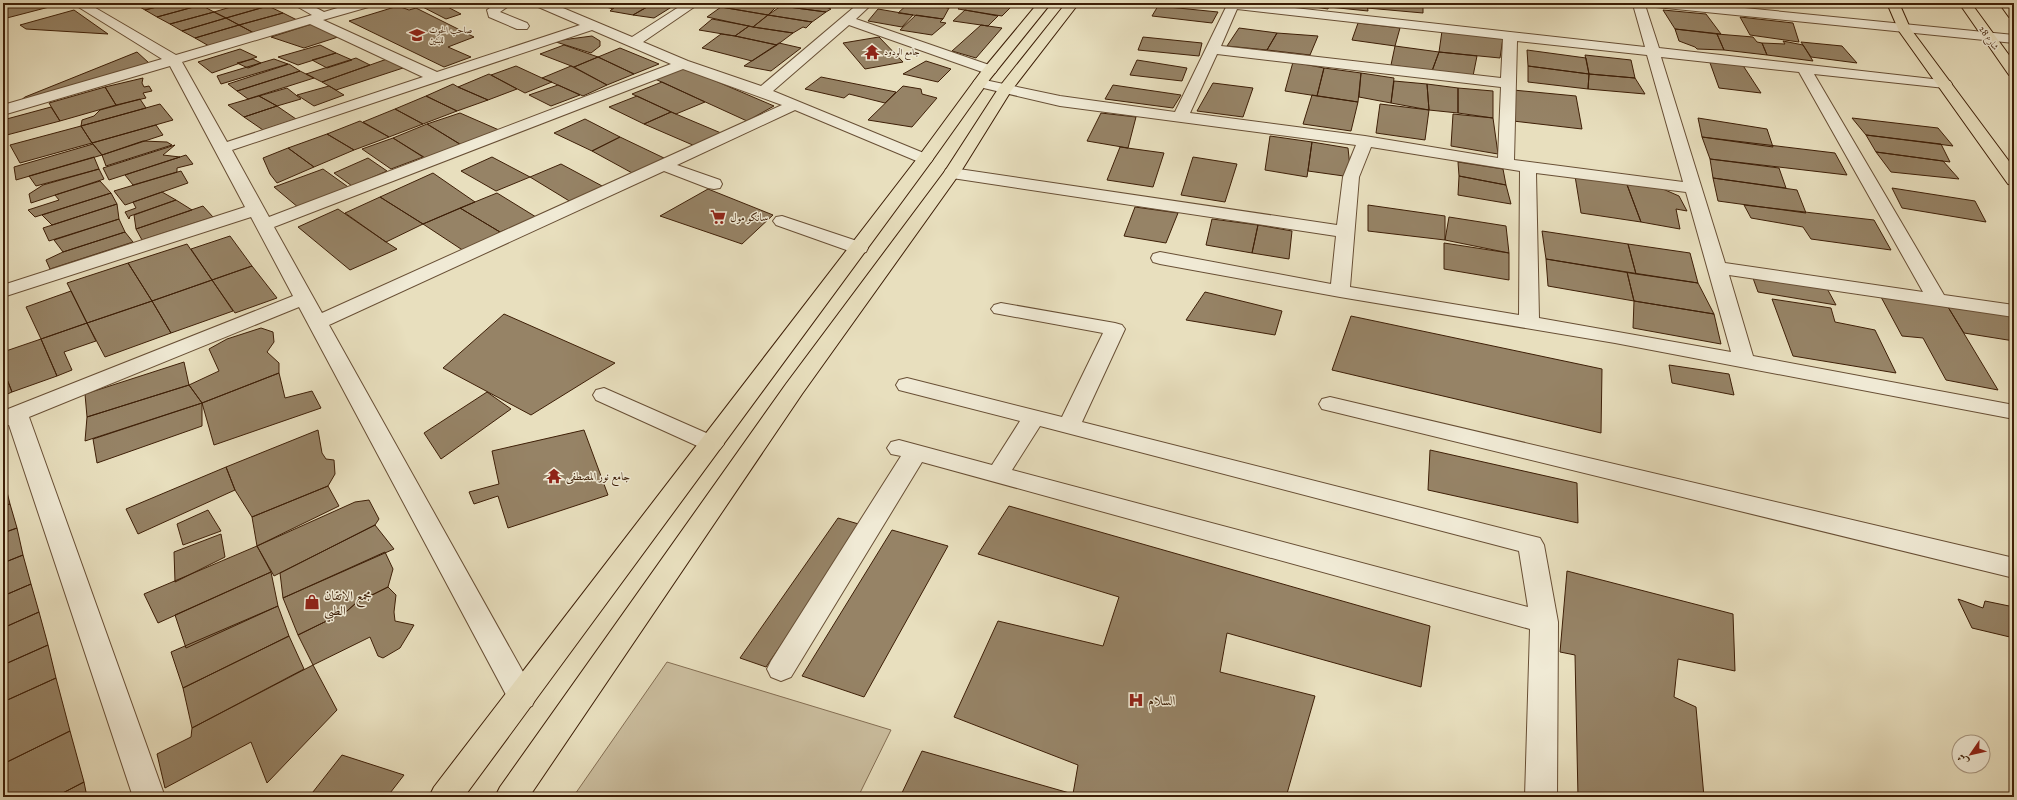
<svg xmlns="http://www.w3.org/2000/svg" width="2017" height="800" viewBox="0 0 2017 800" font-family="'IM FELL Great Primer',Amiri,serif">
	<style>
		.green { fill: #cbbe9f; stroke: #846e53 }
		.building { fill: #968366; stroke: #3e1f07 }
		.lines { fill: none; stroke-linecap: round; stroke-linejoin: round }
		.minor-casing { stroke: #684f35; stroke-width: 2 }
		.major-casing { stroke: #3e1f07; stroke-width: 2 }
		.highway-casing { stroke: #3e1f07; stroke-width: 2 }
		.minor { fill: #f0ead5; fill-rule: evenodd }
		.major { fill: #e8dfbe; fill-rule: evenodd }
		.highway { fill: #e8dfbe; fill-rule: evenodd }
		.labels { text-anchor: middle; stroke-width: 3; stroke-linejoin: round; paint-order: stroke }
		.far-poi-label { font-size: 9px; fill: #3e1f07; stroke: #f0ead5; text-anchor: start }
		.far-street-label { font-size: 9px; fill: #3e1f07; stroke: #f0ead5 }
		.poi-label { font-size: 11px; fill: #3e1f07; stroke: #f0ead5; text-anchor: start }
		.near-poi-label { font-size: 13px; fill: #3e1f07; stroke: #f0ead5; text-anchor: start }
	</style>
	<rect width="100%" height="100%" fill="#e8dfbe"/>
	<filter id="stains"><feTurbulence type="fractalNoise" baseFrequency=".005" numOctaves="4"/><feColorMatrix values="0 0 0 0 .2 0 0 0 0 .09 0 0 0 0 .02 0 0 0 .5 -.17"/></filter>
	<radialGradient id="worn" r=".72"><stop offset=".6" stop-color="#630" stop-opacity="0"/><stop offset="1" stop-color="#630" stop-opacity=".3"/></radialGradient>
	<!-- green -->
	<path class="green" d="M667,662L891,730L858,797H573Z"/>
	<!-- building -->
	<path class="building" d="M3,3H24L3,8Z
		M24,3H48L53,6L3,19V8Z
		M133,3H172L145,10Z
		M172,3H198L201,5L157,17L145,10Z
		M244,3H263L268,6L226,18L214,12Z
		M415,3H440L461,14L446,19Z
		M593,3H619L613,9Z
		M619,3H654L633,15L610,11Z
		M654,3H678L654,18L633,15Z
		M728,3H768L778,5L768,15L721,7Z
		M784,3H832L826,7L831,9L826,12L781,6Z
		M909,3H917L949,8L943,19L898,13Z
		M917,3H956L949,8Z
		M963,3H990L1012,6L1002,16L958,9Z
		M1289,3H1330L1328,9Z
		M1330,3H1367L1368,11L1329,7Z
		M1367,3H1399L1423,6V13L1367,8Z
		M201,5L214,12L170,24L157,17Z
		M268,6L283,13L239,25L226,18Z
		M398,6L409,10L416,8L474,37L448,47L471,57L444,67L349,21Z
		M781,6L826,12L812,22L768,15Z
		M1158,6L1218,12L1212,23L1152,16Z
		M721,7L768,15L753,27L707,17Z
		M878,9L913,15L902,27L868,21Z
		M74,10L108,34L26,29L20,25Z
		M965,10L998,16L988,26L953,21Z
		M1663,10L1706,14L1721,34L1675,29Z
		M214,12L226,18L182,31L170,24Z
		M283,13L297,20L254,33L239,25Z
		M768,15L812,22L806,28L803,27L793,33L753,27Z
		M916,15L943,19L940,22L946,23L932,35L900,30Z
		M1740,17L1793,23L1799,42L1750,35Z
		M226,18L239,25L195,38L182,31Z
		M712,19L749,26L735,36L699,30Z
		M1358,23L1400,28L1395,46L1352,40Z
		M312,24L338,37L304,48L271,37Z
		M239,25L254,33L209,46L195,38Z
		M981,25L1002,28L976,58L952,51Z
		M749,26L753,27L793,33L777,45L735,36Z
		M1239,28L1277,33L1267,50L1227,46Z
		M1675,29L1717,34L1724,50L1697,49L1695,47L1679,41Z
		M1442,31L1503,38L1500,58L1439,52Z
		M1277,33L1318,36L1310,55L1267,50Z
		M721,34L735,36L777,45L752,61L702,48Z
		M1717,34L1753,37L1757,42L1762,43L1767,55L1724,50Z
		M592,36L600,41V46L591,53L556,42L562,40Z
		M879,37L903,62L865,69L843,43Z
		M1143,37L1202,43L1199,56L1138,50Z
		M1783,41L1803,45L1813,61L1767,55L1762,43L1785,44Z
		M1801,42L1842,46L1857,63L1811,57Z
		M779,43L801,48L771,71L744,66Z
		M320,45L336,53L298,65L278,57Z
		M564,45L598,57L574,67L540,54Z
		M1395,46L1439,52L1432,71L1391,65Z
		M620,48L659,64L634,74L598,57Z
		M240,49L257,57L212,73L198,62Z
		M1527,50L1586,58L1589,74L1528,66Z
		M137,52L149,63L20,101L25,97Z
		M1439,52L1477,56L1473,76L1432,71Z
		M336,53L352,60L327,68L312,60Z
		M1585,55L1631,60L1635,78L1589,74Z
		M598,57L634,74L607,85L574,67Z
		M356,58L370,65L322,82L306,74Z
		M253,59L261,63L248,68L237,63Z
		M274,59L288,64L221,84L217,76Z
		M387,59L403,68L336,90L322,82Z
		M1137,60L1187,68L1182,81L1130,75Z
		M1709,60L1742,64L1761,93L1719,88Z
		M926,61L951,69L938,82L903,74Z
		M1293,62L1324,68L1317,96L1285,91Z
		M289,64L300,71L237,91L228,84Z
		M516,66L542,78L552,82L525,93L491,75Z
		M571,66L607,85L583,96L542,78Z
		M1528,66L1589,74L1588,89L1528,82Z
		M685,68L774,106L747,121L655,79Z
		M1324,68L1361,73L1358,102L1317,96Z
		M300,71L314,78L248,99L237,91Z
		M1361,73L1394,78L1391,103L1359,97Z
		M489,74L517,89L488,100L458,87Z
		M1589,74L1635,78L1645,94L1588,89Z
		M821,77L896,92L885,103L849,94L844,98L805,89Z
		M143,78L142,83L144,87L149,86L152,91L143,93L146,98L116,105L105,87Z
		M1394,81L1427,84L1429,110L1391,103Z
		M662,82L705,102L676,114L632,94Z
		M1213,83L1253,88L1243,117L1197,111Z
		M453,84L458,87L488,100L457,111L426,96Z
		M1427,84L1458,88V113L1429,110Z
		M558,85L580,95L551,106L529,95Z
		M1113,85L1181,95L1173,108L1105,99Z
		M329,86L344,95L314,106L297,95Z
		M903,86L921,89L922,94L937,98L912,127L868,120Z
		M105,87L116,105L60,121L49,103Z
		M287,88L301,99L277,106L259,96Z
		M1458,88L1493,91V118L1458,113Z
		M1513,90L1576,96L1582,129L1513,121Z
		M1312,95L1358,102L1351,131L1303,124Z
		M259,96L277,106L244,117L228,105Z
		M426,96L457,111L423,124L395,109Z
		M637,96L671,112L644,124L609,107Z
		M140,99L146,108L81,126L82,120L94,116L100,110Z
		M160,104L173,120L92,143L81,126Z
		M1380,104L1429,110L1425,140L1376,133Z
		M277,106L296,119L263,130L244,117Z
		M51,107L60,121L3,136V120Z
		M395,109L423,124L389,137L363,122Z
		M671,112L721,133L695,146L644,124Z
		M460,113L499,130L463,146L427,124Z
		M1101,113L1136,117L1128,148L1087,141Z
		M1453,114L1493,118L1498,154L1451,146Z
		M1698,118L1767,129L1773,147L1702,137Z
		M1852,118L1938,128L1953,146L1866,135Z
		M585,119L620,137L592,151L554,133Z
		M360,121L389,137L354,150L327,134Z
		M427,124L463,146L427,159L393,138Z
		M156,125L163,135L102,155L92,143Z
		M81,126L92,143L20,163L10,145Z
		M327,134L354,150L314,167L288,148Z
		M1866,135L1941,144L1950,162L1876,152Z
		M1270,136L1312,142L1307,177L1265,170Z
		M620,137L664,158L634,174L592,151Z
		M1702,137L1835,153L1847,175L1710,159Z
		M393,138L423,157L391,169L362,149Z
		M143,141L167,142L172,145L106,166L102,155Z
		M1312,142L1348,148L1351,177L1308,171Z
		M93,144L102,155L16,180L14,167Z
		M175,145L163,155L180,157L109,180L103,168Z
		M1120,147L1164,153L1153,187L1107,180Z
		M288,148L314,167L277,183L270,174L263,158Z
		M1876,152L1943,161L1959,179L1891,172Z
		M186,155L193,164L177,168V172L133,185L125,175Z
		M94,157L99,169L36,186L29,176Z
		M492,157L530,177L496,191L461,171Z
		M1193,157L1237,164L1225,202L1181,195Z
		M368,158L387,171L352,186L334,173Z
		M1710,159L1779,168L1786,188L1713,178Z
		M1458,162L1503,169L1506,185L1459,176Z
		M561,164L604,187L571,202L530,177Z
		M99,169L104,179L31,203L29,194L43,185Z
		M323,169L351,189L299,208L274,187Z
		M181,171L188,183L125,205L114,191Z
		M433,173L475,202L423,224L380,197Z
		M1459,176L1506,185L1511,204L1458,195Z
		M1575,176L1626,182L1641,222L1581,213Z
		M1713,178L1797,190L1806,213L1718,201Z
		M100,181L111,193L35,217L28,210L59,200L55,195Z
		M1626,182L1656,186L1679,196L1687,211L1676,209L1680,229L1641,222Z
		M1892,188L1975,201L1986,222L1902,208Z
		M708,189L773,215L742,244L660,216Z
		M162,192L176,200L130,216L129,219L125,212L136,208L133,202Z
		M111,193L117,204L52,225L42,215Z
		M497,193L536,217L500,232L460,208Z
		M380,197L423,224L386,242L345,213Z
		M176,200L192,210L136,229L134,215Z
		M117,204L119,219L49,241L43,228Z
		M1368,205L1445,216V240L1368,231Z
		M1744,205L1874,220L1891,250L1811,239L1803,227L1751,218Z
		M203,206L213,217L142,240L136,229Z
		M1135,207L1178,213L1166,243L1124,236Z
		M460,208L500,232L464,251L423,224Z
		M338,209L386,242L397,249L350,270L298,227Z
		M1449,217L1506,226L1509,253L1445,240Z
		M119,219L125,232L63,252L54,240Z
		M1212,219L1258,225L1252,253L1206,245Z
		M1258,225L1292,231L1289,259L1252,253Z
		M1542,231L1628,244L1636,274L1546,259Z
		M125,232L133,242L50,269L46,260L63,252Z
		M230,236L252,266L212,280L191,249Z
		M1444,243L1509,253V280L1444,269Z
		M187,244L212,280L152,301L128,263Z
		M1628,244L1690,253L1698,283L1636,274Z
		M1546,259L1627,272L1634,301L1548,286Z
		M128,263L152,301L87,323L67,283Z
		M252,266L277,298L235,313L212,280Z
		M1749,267L1823,281L1836,305L1758,292Z
		M1627,272L1698,283L1714,314L1634,301Z
		M212,280L233,311L171,333L152,301Z
		M71,291L87,323L41,339L26,307Z
		M1205,292L1282,311L1275,335L1186,320Z
		M1881,297L1948,307L1998,390L1946,380L1923,338L1902,336Z
		M1772,299L1831,308L1835,322L1875,330L1896,373L1793,356Z
		M152,301L171,333L105,357L87,323Z
		M1634,301L1714,314L1721,344L1633,328Z
		M1948,307L2014,313V341L1964,333Z
		M504,314L615,363L531,415L443,368Z
		M1351,316L1602,369L1601,433L1332,370Z
		M87,323L96,341L64,352L72,370L57,376L41,339Z
		M261,328L273,332L274,342L267,352L279,363V373L202,403L189,385L219,371L209,349L227,339Z
		M41,339L57,376L12,392L3,369V352Z
		M184,362L189,385L87,417L85,394Z
		M1669,365L1729,374L1734,395L1672,383Z
		M3,369L12,392L3,396Z
		M279,373L285,398L312,391L321,408L214,445L202,403Z
		M189,385L202,403L85,441L87,417Z
		M487,392L511,409L441,459L424,433Z
		M202,403V426L97,463L93,439Z
		M318,430L322,453L326,459L334,460L335,474L328,486L252,517L235,490L226,467Z
		M584,430L608,495L508,528L498,496L474,504L469,492L499,484L492,451Z
		M1430,450L1577,483L1578,523L1428,490Z
		M226,467L235,490L138,534L126,509Z
		M3,476L10,504L3,506Z
		M328,486L339,506L257,546L252,517Z
		M369,500L379,519L375,525L274,576L257,546L355,502Z
		M10,504L17,528L3,533V506Z
		M1009,506L1430,626L1421,687L1227,633L1220,672L1315,696L1286,797H1173L1167,795V797H900L922,751L1073,794L1078,765L954,717L998,621L1103,646L1119,597L978,554Z
		M208,510L221,531L183,545L177,524Z
		M838,518L862,525L766,667L740,658Z
		M375,525L394,549L283,598L280,573Z
		M17,528L23,555L3,563V533Z
		M892,530L948,546L864,697L802,676Z
		M221,534L225,557L175,582L174,552Z
		M257,546L271,572L158,623L144,594Z
		M385,552L393,569L388,587L356,603L347,611L298,635L283,598Z
		M23,555L31,584L3,596V563Z
		M1567,571L1733,614L1735,671L1678,659L1674,697L1696,707L1704,797H1578L1575,655L1560,652Z
		M271,572L278,606L186,648L175,615Z
		M31,584L39,612L3,628V596Z
		M388,587L396,595L394,612L395,621L414,625L400,648L383,658L378,656L370,637L313,665L298,635L347,611L356,603Z
		M1958,599L1983,608L1985,601L2014,607V638L1972,628Z
		M278,606L289,636L183,688L171,652Z
		M39,612L48,645L3,665V628Z
		M289,636L304,669L192,728L183,688Z
		M48,645L56,678L3,702V665Z
		M313,665L337,710L267,783L251,742L165,788L157,754L191,737L192,728Z
		M56,678L70,731L3,764V702Z
		M70,731L84,782L55,797H3V764Z
		M342,755L404,775L387,797H309Z
		M84,782L87,797H55Z"/>
	<g class="lines">
		<defs>
			<path id="minor" d="M72,3H87L176,55L312,15L291,3H307L324,12L354,3H374L372,6L323,20L437,72L580,25L536,6L534,3H551L632,37L685,3H700L643,42L688,61L761,86L859,3H873L856,19L995,67L997,70L995,73H985L849,25L773,91L931,156L933,159L931,162L925,164L919,162L795,110L677,165L720,180L722,184L720,188L714,189L708,188L664,171L329,325L532,688L536,697L532,706L522,709L512,706L299,307L29,417L165,797H133L9,425L3,426V411L293,296L251,217L3,297V285L245,207L170,66L3,115V105L162,59ZM310,24L423,77L227,142L182,62ZM592,30L671,64L269,217L232,150ZM683,69L782,105L322,313L274,227Z
				M497,3H513L500,12L527,23L529,26L527,29H517L489,17L487,10Z
				M1228,3H1250L1645,47L1634,8L1640,4L1646,8L1659,48L1950,81L1952,84L1950,87L1945,88L1814,74L1944,295L2014,305V317L1729,275L1753,356L2014,405V419L1615,343L1340,297L1160,264L1153,262L1151,258L1153,254L1160,252L1331,284L1336,236L952,178L946,177L944,173L946,169L952,168L1337,225L1343,177L1356,145L1060,106L975,86L973,83L975,80L980,79L1060,96L1175,112ZM1237,9L1503,39L1501,78L1221,46ZM1517,41L1647,55L1683,182L1514,160ZM1217,54L1501,87L1498,158L1365,136L1190,113ZM1661,57L1799,72L1923,292L1725,263ZM1371,147L1520,171L1519,315L1350,287L1359,177ZM1536,173L1686,192L1731,352L1539,318Z
				M1650,3H1694L2014,35V43L1656,7Z
				M782,216L866,244L868,248L866,252L859,254L852,252L776,225L773,221L776,217Z
				M1001,303L1115,323L1122,325L1125,329L1082,422L1540,538L1544,545L1558,622L1557,797H1525L1530,629L922,462L791,677L781,681L771,677L767,669L771,661L901,456L891,454L887,448L891,442L899,440L992,465L1020,421L899,390L896,385L899,380L907,378L1062,417L1103,333L994,313L991,309L994,305ZM1040,426L1519,551L1528,607L1012,470Z
				M604,388L720,439L724,444L720,449L712,452L704,449L596,400L593,395L596,390Z
				M1330,397L2014,558V578L1322,409L1319,404L1322,399Z"/>
			<path id="major" d="M1038,3H1051L990,79L931,162L464,797H429L434,787L919,156L980,73Z
				M1066,3H1079L1011,91L960,173L802,394L529,797H495L500,787L786,384L945,171L1000,86Z
				M1887,3H1899L1910,28L2014,168V185L2008,184L1899,31Z"/>
			<path id="highway" d="M1959,3H1971L2014,62V76L2009,75Z
				M1999,3H2012L2014,6V18L2009,17Z"/>
		</defs>
		<!-- minor casing -->
		<use href="#minor" class="minor-casing"/>
		<!-- major casing -->
		<use href="#major" class="major-casing"/>
		<!-- highway casing -->
		<use href="#highway" class="highway-casing"/>
		<!-- minor -->
		<use href="#minor" class="minor"/>
		<!-- major -->
		<use href="#major" class="major"/>
		<!-- highway -->
		<use href="#highway" class="highway"/>
	</g>
	<!-- icons -->
	<defs>
		<symbol id="school-bare" viewBox="-9 -9 18 18"><path d="M0-5L7-2L0 1L-7-2ZM-4 1L0 2.5L4 1V4Q0 6-4 4Z" fill="#8f2418" stroke="#f0ead5" stroke-width="2.5" paint-order="stroke"/></symbol>
		<symbol id="temple-bare" viewBox="-9 -9 18 18"><path d="M0-6L5-2H3V0L6.5 2.5H4V6H1.5V3h-3V6H-4V2.5H-6.5L-3 0V-2H-5Z" fill="#8f2418" stroke="#f0ead5" stroke-width="2.5" paint-order="stroke"/></symbol>
		<symbol id="supermarket-bare" viewBox="-9 -9 18 18"><path d="M-6-5.5h2.5l.6 2H6L4.5 2H-2.5L-4.4-4H-6ZM-1.5 3.2a1.3 1.3 0 1 0 .1 0ZM3 3.2a1.3 1.3 0 1 0 .1 0Z" fill="#8f2418" stroke="#f0ead5" stroke-width="2.5" paint-order="stroke"/></symbol>
		<symbol id="shop-bare" viewBox="-9 -9 18 18"><path d="M-5-2.5h2.3a2.7 3.5 0 0 1 5.4 0H5L5.5 6h-11ZM-1.5-2.5h3a1.5 2.3 0 0 0-3 0Z" fill="#8f2418" stroke="#f0ead5" stroke-width="2.5" paint-order="stroke"/></symbol>
		<symbol id="hospital-bare" viewBox="-9 -9 18 18"><path d="M-5-5h3v3.5h4V-5h3V5h-3V1.5h-4V5h-3Z" fill="#8f2418" stroke="#f0ead5" stroke-width="2.5" paint-order="stroke"/></symbol>
	</defs>
	<g fill-rule="evenodd">
		<use href="#school-bare" x="406" y="24" width="22" height="22"/>
		<use href="#temple-bare" x="861" y="41" width="22" height="22"/>
		<use href="#supermarket-bare" x="707" y="206" width="22" height="22"/>
		<use href="#temple-bare" x="543" y="465" width="22" height="22"/>
		<use href="#shop-bare" x="301" y="591" width="22" height="22"/>
		<use href="#hospital-bare" x="1125" y="689" width="22" height="22"/>
	</g>
	<g class="labels">
		<!-- far-poi labels -->
		<g class="far-poi-label">
			<text x="429" y="33">صاحب الحوت<tspan x="429" dy="10">للبنين</tspan></text>
			<text x="884" y="55">جامع الودود</text>
		</g>
		<!-- far-street labels -->
		<g class="far-street-label">
			<text transform="translate(1989 38) rotate(55)" y="3">شارع 28</text>
		</g>
		<!-- poi labels -->
		<g class="poi-label">
			<text x="730" y="221">سانكو مول</text>
			<text x="566" y="480">جامع نور المصطفى</text>
		</g>
		<!-- near-poi labels -->
		<g class="near-poi-label">
			<text x="324" y="600">مجمع الاتقان<tspan x="324" dy="15">الطبي</tspan></text>
			<text x="1148" y="705">السلام</text>
		</g>
	</g>
	<!-- margin -->
	<rect width="2017" height="800" fill="none" stroke="#e8dfbe" stroke-width="16"/>
	<rect x="4" y="4" width="2009" height="792" fill="none" stroke="#3e1f07" stroke-width="2"/>
	<rect x="8" y="8" width="2001" height="784" fill="none" stroke="#3e1f07"/>
	<!-- north arrow -->
	<g transform="translate(1971 754) rotate(236)"><circle r="19" fill="#f0ead5" stroke="#a99983"/>
	<path d="M0-3L7 15L0 10L-7 15Z" fill="#8f2418"/>
	<text y="-6" font-size="11" font-weight="bold" text-anchor="middle" fill="#3e1f07">ش</text>
	</g>
	<rect width="100%" height="100%" filter="url(#stains)"/>
	<rect width="100%" height="100%" fill="url(#worn)"/>
</svg>
